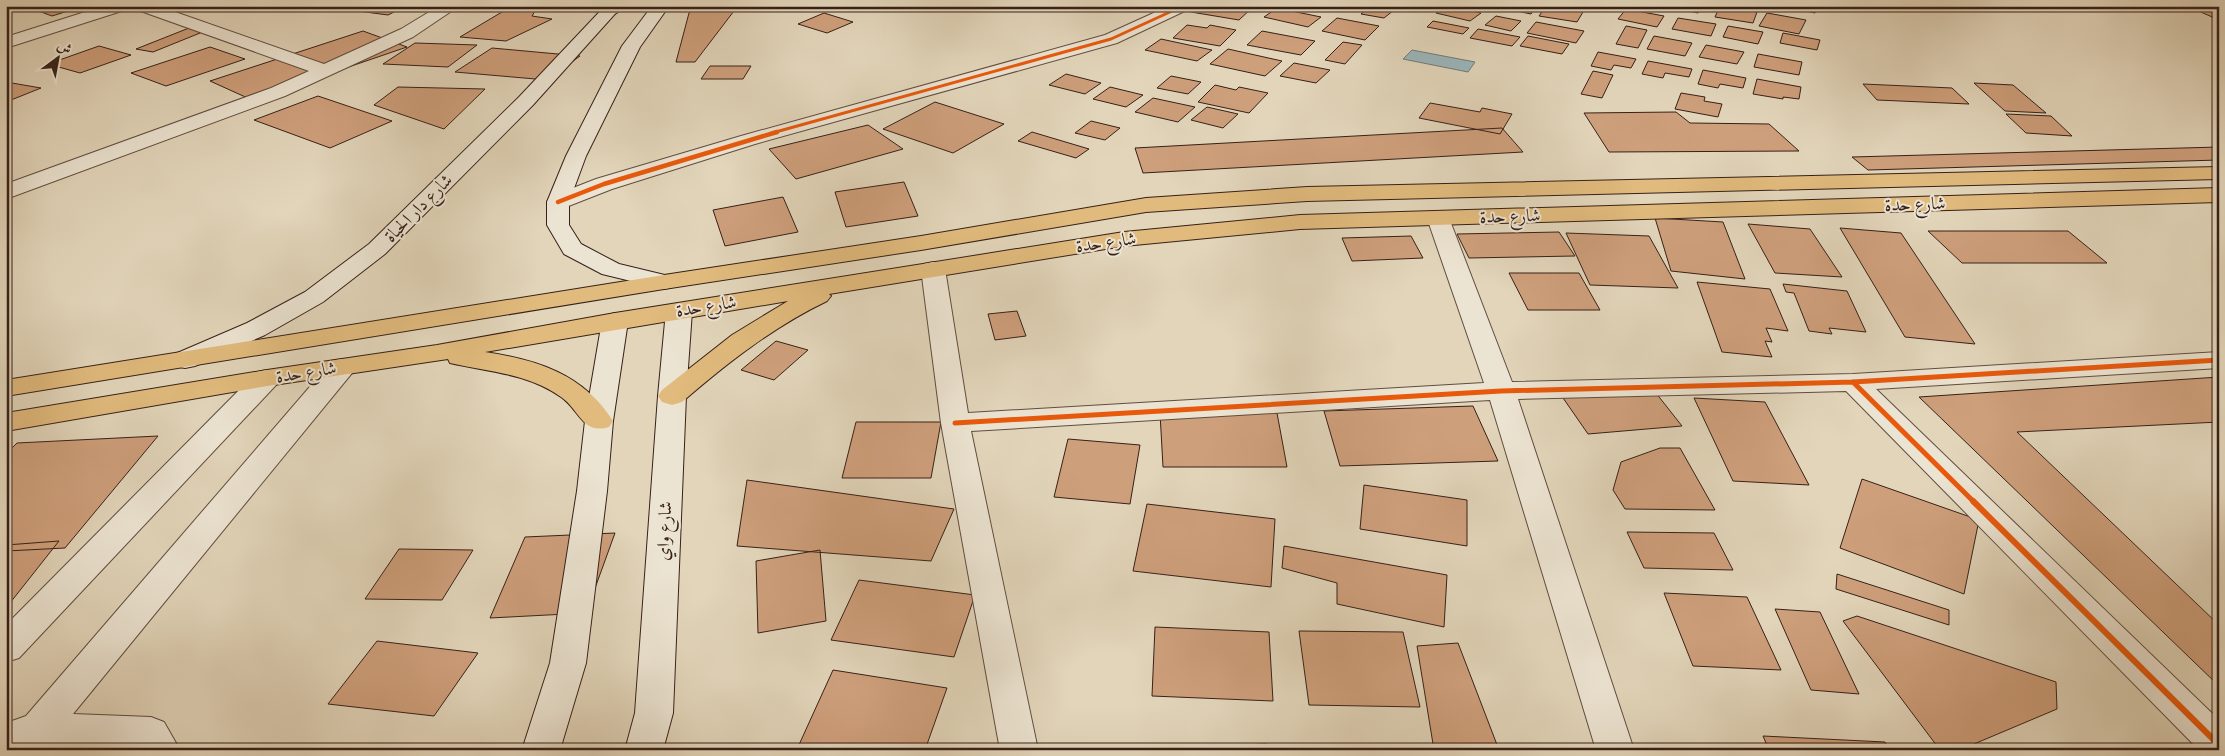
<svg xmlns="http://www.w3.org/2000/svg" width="2225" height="756" viewBox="0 0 2225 756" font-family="Alegreya,Amiri,serif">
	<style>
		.water { fill: #9ab6bb; stroke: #727a7a }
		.building { fill: #ce9f7b; stroke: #362018 }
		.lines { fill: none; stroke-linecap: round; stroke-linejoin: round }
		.street-casing { stroke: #614d40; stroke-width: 2 }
		.secondary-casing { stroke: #362018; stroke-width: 2 }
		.primary-casing { stroke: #362018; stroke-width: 2 }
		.street { fill: #ece4d2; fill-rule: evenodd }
		.secondary { fill: #ece4d2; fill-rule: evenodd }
		.primary { fill: #e1ba7d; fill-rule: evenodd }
		.cycleway-far3-casing { stroke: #ece4d2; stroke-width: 5 }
		.cycleway-far2-casing { stroke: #ece4d2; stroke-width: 7 }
		.cycleway-far1-casing { stroke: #ece4d2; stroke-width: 8 }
		.cycleway-casing { stroke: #ece4d2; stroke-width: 9 }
		.cycleway-far3 { stroke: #e8590c; stroke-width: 3 }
		.cycleway-far2 { stroke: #e8590c; stroke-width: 4.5 }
		.cycleway-far1 { stroke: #e8590c; stroke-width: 5 }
		.cycleway { stroke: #e8590c; stroke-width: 6 }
		.labels { text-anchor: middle; stroke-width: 4; stroke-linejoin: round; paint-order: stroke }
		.street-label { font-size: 18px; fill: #362018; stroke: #ece4d2 }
	</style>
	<rect width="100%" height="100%" fill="#e2d5ba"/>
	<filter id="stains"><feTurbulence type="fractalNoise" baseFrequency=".004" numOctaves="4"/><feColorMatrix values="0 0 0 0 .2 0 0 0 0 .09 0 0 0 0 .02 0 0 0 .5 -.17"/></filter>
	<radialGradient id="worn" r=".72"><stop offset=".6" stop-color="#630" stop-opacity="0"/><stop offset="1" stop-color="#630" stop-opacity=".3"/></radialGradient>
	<!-- water -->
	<path class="water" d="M1412,50L1475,62L1468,72L1403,59Z"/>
	<!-- building -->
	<path class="building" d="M25,6H84L52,16Z
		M350,6H406L388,15L343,9Z
		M512,6H538L532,16L552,19L506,41L460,37Z
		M697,6H774L769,9L737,7L695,62H676L689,13Z
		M1198,6H1254L1239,20L1191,12Z
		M1371,6H1399L1384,18L1361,14Z
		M1446,6H1452L1481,13L1470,21L1436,13Z
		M1493,6H1536L1531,14Z
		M1546,6H1548L1583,12L1577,22L1539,16Z
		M1666,6H1702L1698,13Z
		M1720,6H1722L1757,12L1753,23L1715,17Z
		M1782,6H1819L1815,13Z
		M2187,6H2219V20Z
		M1277,8L1321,17L1308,27L1264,17Z
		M1626,9L1664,16L1657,27L1618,19Z
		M824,13L853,22L827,33L798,24Z
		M1767,13L1806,20L1799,34L1759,26Z
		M1496,16L1521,21L1511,31L1485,25Z
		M1337,18L1379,26L1365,40L1322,31Z
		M1678,18L1716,24L1711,36L1672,29Z
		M1433,21L1469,28L1463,34L1427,27Z
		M1536,22L1584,31L1576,43L1527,33Z
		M1187,25L1207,28L1210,25L1236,30L1220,46L1173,38Z
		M1626,26L1647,30L1638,48L1616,44Z
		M1728,26L1763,32L1758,44L1723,37Z
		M189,28L205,31L153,52L136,49Z
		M1478,29L1520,37L1512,46L1470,38Z
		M363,31L407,47L252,100L210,81Z
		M1262,31L1315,41L1301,55L1247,45Z
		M1783,33L1820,40L1817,50L1780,43Z
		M1528,36L1569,44L1562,54L1520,46Z
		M1654,36L1692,43L1685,56L1647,49Z
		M1161,39L1212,50L1197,61L1145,50Z
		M1343,42L1362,45L1345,64L1325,60Z
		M415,43L477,45L448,67L383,64Z
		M1706,45L1744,52L1737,64L1699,57Z
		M99,46L131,55L80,73L48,64Z
		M210,47L245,59L166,86L131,73Z
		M492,48L580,56L547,80L455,72Z
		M1228,49L1282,61L1265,76L1210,64Z
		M1598,52L1636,59L1631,68L1614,65L1611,70L1591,66Z
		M1758,54L1802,62L1799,75L1754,67Z
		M1648,61L1692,69L1689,77L1665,73L1663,78L1642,74Z
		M1294,63L1330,70L1316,83L1280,76Z
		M710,66H751L743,79H701Z
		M1703,70L1746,78L1743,88L1720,84L1718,88L1698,84Z
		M1593,71L1613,75L1602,98L1581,94Z
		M1066,74L1101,83L1085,94L1049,85Z
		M1171,76L1201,82L1188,94L1157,88Z
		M1757,79L1801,87L1799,99L1783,97V99L1753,94Z
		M6,82L41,88L6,102Z
		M1974,83L2013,85L2046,113L2005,111Z
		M1863,84L1952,88L1969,104L1877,100Z
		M1215,85L1236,90L1239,87L1268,93L1249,113L1198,102Z
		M398,87L485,89L444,129L374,105Z
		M1110,87L1143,95L1126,107L1093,99Z
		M1681,93L1705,97L1704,101L1722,104L1718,117L1675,109Z
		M318,96L392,121L330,148L254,120Z
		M1153,98L1195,107L1178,122L1135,112Z
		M935,102L1004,124L953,153L883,129Z
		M1430,103L1480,112L1482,108L1512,114L1500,134L1419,118Z
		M1207,107L1238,114L1223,128L1191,120Z
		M1676,112L1690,123L1769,124L1799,151L1609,152L1584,113Z
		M2006,114L2051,116L2072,136L2026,133Z
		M1091,121L1120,128L1105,140L1075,133Z
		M868,125L903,149L796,179L769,149Z
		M1502,128L1523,152L1143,173L1135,148Z
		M1032,132L1089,149L1076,158L1018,141Z
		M2219,147V160L1868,170L1852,157Z
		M904,182L918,216L846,227L835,192Z
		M783,197L798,232L725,246L713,210Z
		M1655,218L1723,222L1745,279L1671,271Z
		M1748,224L1810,229L1842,277L1775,273Z
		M1840,228L1901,233L1975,344L1905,337Z
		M1928,231H2068L2107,263H1962Z
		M1559,232L1575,256L1469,258L1457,234Z
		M1566,233L1649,236L1678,288L1590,285Z
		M1411,236L1423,258L1352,261L1342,238Z
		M1509,273H1579L1600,310H1528Z
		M1697,282L1770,289L1788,331L1766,328L1772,342L1765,341L1772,357L1722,352Z
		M1783,284L1847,291L1866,332L1829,328L1832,334L1809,331L1794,293L1786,292Z
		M1017,311L1026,336L995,340L988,314Z
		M776,341L808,350L774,380L741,370Z
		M2219,377V422L2017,432L2219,625V686L1919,397Z
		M1652,388L1682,426L1588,434L1561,395Z
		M1694,398L1765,402L1809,485L1733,481Z
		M1473,406L1498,461L1340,466L1324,411Z
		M1160,413H1277L1287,467H1163Z
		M856,422H941L931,478H842Z
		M158,436L65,548L6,551V454L17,443Z
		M1068,439L1140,445L1130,504L1054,497Z
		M1660,448H1680L1715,510L1625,509L1613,490L1621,462Z
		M1862,479L1979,520L1964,594L1840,548Z
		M747,480L954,509L931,561L737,546Z
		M1364,485L1467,500V546L1360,529Z
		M1147,504L1275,519L1271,587L1133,571Z
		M1627,532L1714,533L1733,570L1644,568Z
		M615,533L586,613L490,618L525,537Z
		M59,541L6,608V545Z
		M1284,546L1447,575L1444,627L1337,604V583L1282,568Z
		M399,549L473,550L442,600L365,599Z
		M820,550L826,621L758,633L756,561Z
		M1837,574L1949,610V625L1836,589Z
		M859,580L975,595L954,657L831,640Z
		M1664,593L1747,597L1781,670L1693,666Z
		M1775,609L1820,612L1859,694L1811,690Z
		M1857,616L2056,682L2057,709L1974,744L1978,750H1940L1843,621Z
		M1155,627L1269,632L1273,701L1152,696Z
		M1299,631L1403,632L1420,707L1309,705Z
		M377,641L478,653L434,716L328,704Z
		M1458,643L1499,750H1434L1417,646Z
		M833,670L947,688L925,750H816L798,747Z
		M1763,736L1885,742L1889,750H1769Z
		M1267,744L1268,750H1183V747Z"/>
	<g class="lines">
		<defs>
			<path id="street" d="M104,6H130L128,9L6,48V37Z
				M133,6H158L324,64L401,29L439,6H459L413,37L285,96L6,199V184L271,88L309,71L135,9Z
				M582,6H617L619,9L617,13L611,14L584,9Z
				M1169,6H1191L1189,9L1117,43L755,144L612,189L566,207L558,209L550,207L547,202L550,197L596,179L741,136L1105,35Z
				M1438,211L1446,213L1449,218L1512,382L1853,374L2219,352V368L1876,389L2219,720V750H2199L1846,391L1518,399L1634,750H1596L1490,400L971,431L1038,750H1000L941,423L921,269L924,264L933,262L942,264L945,269L968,413L1484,383L1427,218L1430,213Z
				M342,359L352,361L356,367L352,373L73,714L151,717L164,722L180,750H141L48,744L43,750H6V739L8,736L6,731L12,721L26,716L332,361Z
				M267,370L277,372L281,378L277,384L19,658L6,662V625L257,372Z"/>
			<path id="secondary" d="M605,6H622L533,105L385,254L323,302L265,335L195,366L185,368L175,366L172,360L175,354L247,323L305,292L369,244L519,97Z
				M652,6H669L640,47L586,156L569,202V225L581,244L619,264L673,277L676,282L673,287L664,289L602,274L564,254L547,225V202L566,156L622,46Z
				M679,303L688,306L692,311L686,396L673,713L663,750H625L635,713L658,396L666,311L670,306Z
				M615,313L624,316L628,321L613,421L607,491L586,663L560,750H522L550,663L577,491L585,421L602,321L606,316Z"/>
			<path id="primary" d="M2219,167V179L1307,201L1146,212L921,250L664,289L6,396V380L664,275L921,236L1146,198L1307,187Z
				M2219,188V202L1300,229L1124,246L829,294L831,296L827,301C773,327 727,363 682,402L672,405L662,402L658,396L662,390L732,335L788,301L485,352C538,360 583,374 613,421L609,427C582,435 580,410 561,397C527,373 489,372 450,363L448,359L267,386L6,431V413L267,370L437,345L615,313L1124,232L1300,215Z"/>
		</defs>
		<!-- street casing -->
		<use href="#street" class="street-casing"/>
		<!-- secondary casing -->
		<use href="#secondary" class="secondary-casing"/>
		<!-- primary casing -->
		<use href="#primary" class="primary-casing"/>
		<!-- street -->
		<use href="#street" class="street"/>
		<!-- secondary -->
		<use href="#secondary" class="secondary"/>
		<!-- primary -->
		<use href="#primary" class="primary"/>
		<defs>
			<path id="cycleway-far3" d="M772,133L1111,39L1183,6"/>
			<path id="cycleway-far2" d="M558,202L604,184L777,132"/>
			<path id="cycleway-far1" d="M1853,382L1975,503
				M955,423L1501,391L1853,382L2219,360"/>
			<path id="cycleway" d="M1973,501L2219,745"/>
		</defs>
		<!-- cycleway-far3 casing -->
		<use href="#cycleway-far3" class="cycleway-far3-casing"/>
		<!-- cycleway-far2 casing -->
		<use href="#cycleway-far2" class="cycleway-far2-casing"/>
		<!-- cycleway-far1 casing -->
		<use href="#cycleway-far1" class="cycleway-far1-casing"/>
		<!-- cycleway casing -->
		<use href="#cycleway" class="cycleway-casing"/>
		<!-- cycleway-far3 -->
		<use href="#cycleway-far3" class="cycleway-far3"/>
		<!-- cycleway-far2 -->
		<use href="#cycleway-far2" class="cycleway-far2"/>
		<!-- cycleway-far1 -->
		<use href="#cycleway-far1" class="cycleway-far1"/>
		<!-- cycleway -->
		<use href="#cycleway" class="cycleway"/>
	</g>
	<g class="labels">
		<!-- street labels -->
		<g class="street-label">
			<text transform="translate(1915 204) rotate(-2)" y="6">شارع حدة</text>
			<text transform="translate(418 208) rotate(-45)" y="6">شارع دار الحياة</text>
			<text transform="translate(1510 216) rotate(-2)" y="6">شارع حدة</text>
			<text transform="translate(1106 242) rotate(-8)" y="6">شارع حدة</text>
			<text transform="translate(706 306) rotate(-9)" y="6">شارع حدة</text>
			<text transform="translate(306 372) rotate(-9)" y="6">شارع حدة</text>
			<text transform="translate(664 531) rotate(-87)" y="6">شارع واي</text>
		</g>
	</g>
	<!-- margin -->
	<rect width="2225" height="756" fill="none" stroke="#e2d5ba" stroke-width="25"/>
	<rect x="8" y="8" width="2210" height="741" fill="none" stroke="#362018" stroke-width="2.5"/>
	<rect x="12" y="12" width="2200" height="731" fill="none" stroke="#362018"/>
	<!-- north arrow -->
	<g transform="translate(58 58) rotate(32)" stroke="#ece4d2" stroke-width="4" paint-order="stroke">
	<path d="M0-4L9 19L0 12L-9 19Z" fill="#362018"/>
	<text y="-8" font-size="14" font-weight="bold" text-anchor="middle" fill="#362018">ش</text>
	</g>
	<rect width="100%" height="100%" filter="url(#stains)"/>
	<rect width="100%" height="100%" fill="url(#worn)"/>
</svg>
